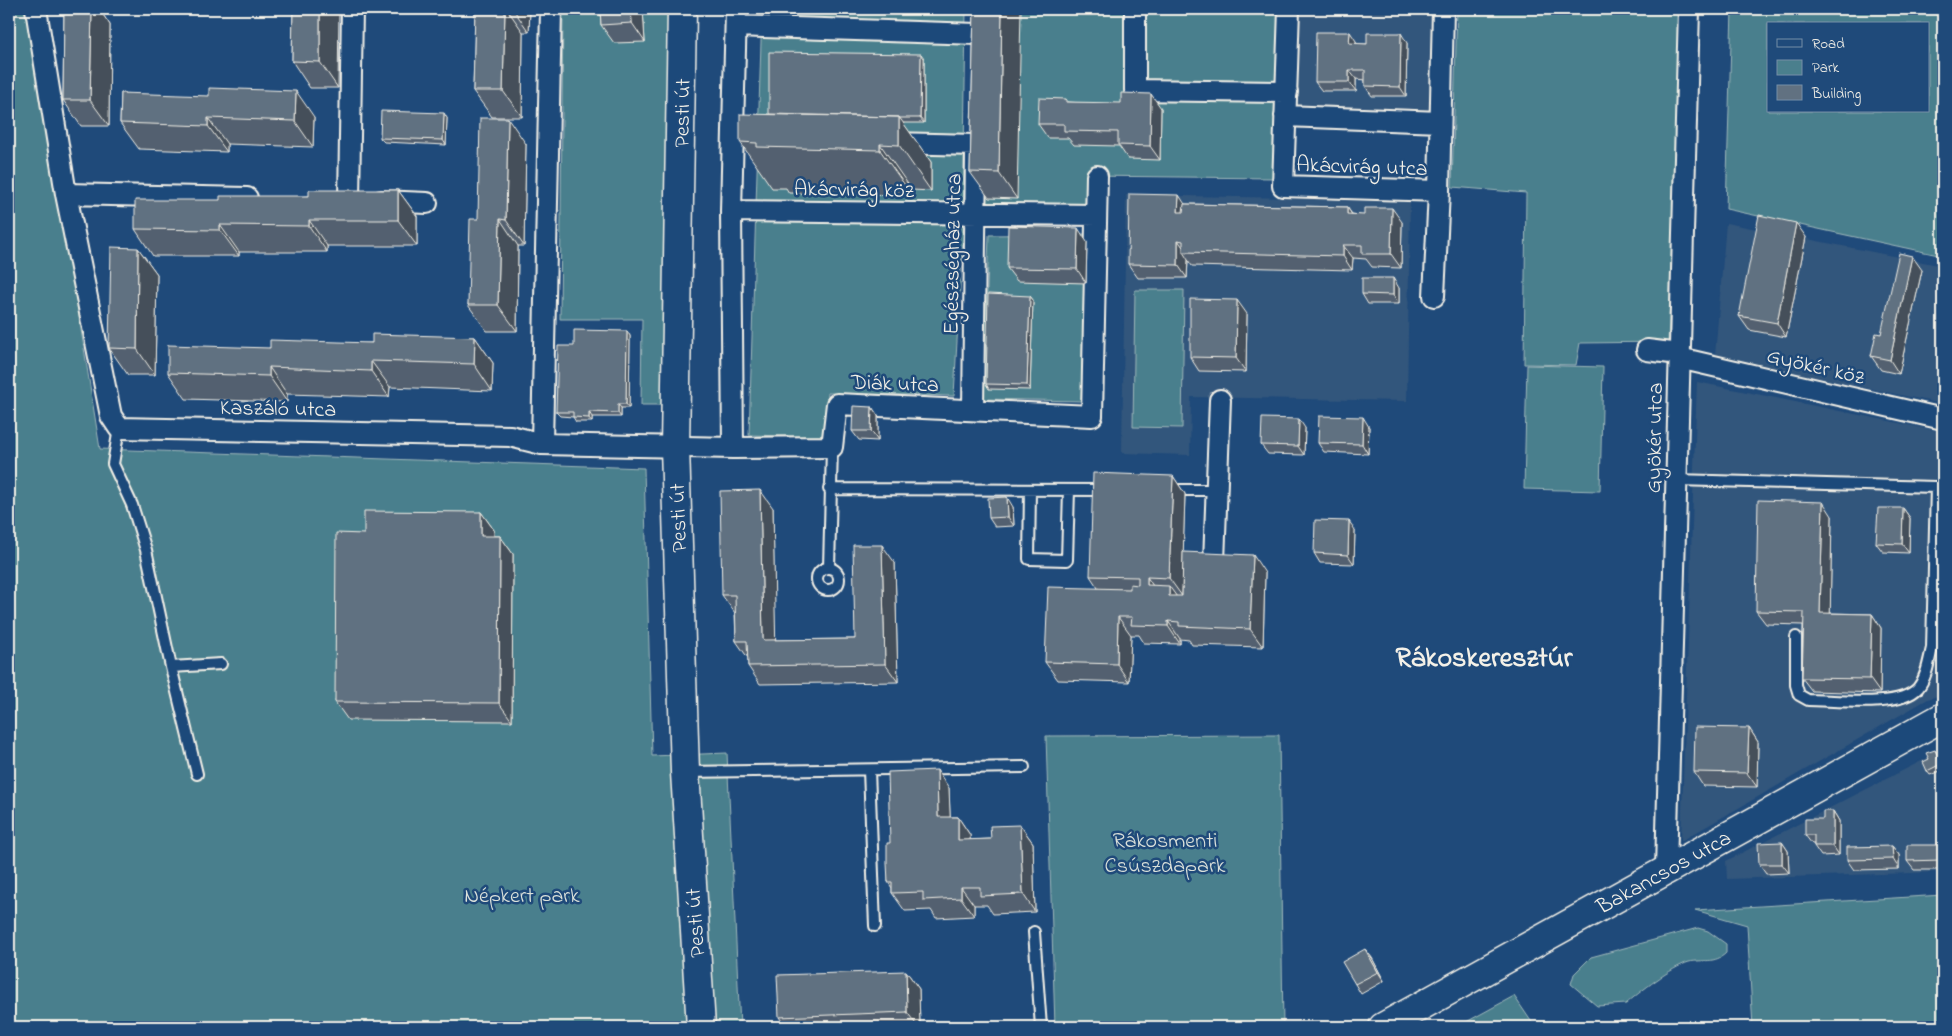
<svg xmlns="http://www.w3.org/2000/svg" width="1952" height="1036" viewBox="0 0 1952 1036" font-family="'Indie Flower',sans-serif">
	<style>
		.built { fill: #33567c }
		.green { fill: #4a7f8d; stroke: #9fb8ba; fill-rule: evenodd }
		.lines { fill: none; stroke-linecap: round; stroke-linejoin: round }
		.lane-casing { stroke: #f4f1e8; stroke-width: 14 }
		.street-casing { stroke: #f4f1e8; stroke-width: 24 }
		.secondary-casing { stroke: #f4f1e8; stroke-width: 31 }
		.primary-casing { stroke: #f4f1e8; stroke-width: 31 }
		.lane { stroke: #1f4a7a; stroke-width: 10 }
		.street { stroke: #1f4a7a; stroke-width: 20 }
		.secondary { stroke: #1f4a7a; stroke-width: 28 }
		.primary { stroke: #1f4a7a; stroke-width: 28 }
		.wall { fill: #53616f; stroke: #f4f1e8 }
		.shaded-wall { fill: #444f5a; stroke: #f4f1e8 }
		.building { fill: #617181; stroke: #f4f1e8 }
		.labels { text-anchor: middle; stroke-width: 5; stroke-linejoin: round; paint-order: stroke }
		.street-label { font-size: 22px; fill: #f4f1e8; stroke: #1f4a7a }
		.park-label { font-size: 22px; fill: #dae0da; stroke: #1f4a7a }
		.district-label { font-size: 28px; font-weight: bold; fill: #f4f1e8; stroke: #1f4a7a }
	</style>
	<rect width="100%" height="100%" fill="#1f4a7a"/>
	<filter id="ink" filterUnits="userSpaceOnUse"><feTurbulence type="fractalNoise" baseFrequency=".02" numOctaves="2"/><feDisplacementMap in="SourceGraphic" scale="10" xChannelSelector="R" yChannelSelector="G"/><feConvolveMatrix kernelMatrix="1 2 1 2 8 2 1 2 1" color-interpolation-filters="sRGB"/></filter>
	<g filter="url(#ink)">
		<!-- built -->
		<path class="built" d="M1298,9H1434L1432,114L1297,108Z
			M1126,195L1410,200L1407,401L1191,397L1190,455L1122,453Z
			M1726,223L1943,266V404L1715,356Z
			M1697,382L1943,432V694L1928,699L1681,841Z
			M1943,750V872L1727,879L1726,861Z"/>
		<!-- green -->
		<path class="green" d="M9,9H30L100,449L644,468L652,756L727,753L740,1027H9Z
			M563,9H669L662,405H641L642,319H560Z
			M762,9H966L963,231L954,396L828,393L824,437L749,435Z
			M989,9H1281L1274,178L1086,176L1087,208L984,204Z
			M1457,9H1681L1668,342L1580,343L1576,365L1524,364L1526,193L1452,187Z
			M1732,9H1943V256L1726,209ZM1768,24H1928V111H1768Z
			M1088,234L1081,401L983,399L989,235Z
			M1135,290H1184L1182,428L1133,427Z
			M1527,365L1603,367L1600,491L1524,489Z
			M1279,735L1283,1027H1055L1046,736Z
			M1943,895V1027H1753L1747,925L1695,910Z
			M1698,928L1708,931L1726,944V953C1715,964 1703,959 1689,962C1672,967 1639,992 1626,1004L1597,1006L1571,984L1574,974L1591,957Z
			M1514,996L1535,1027H1459V1026Z"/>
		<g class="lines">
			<defs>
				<path id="lane" d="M119,428L113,464L132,505L146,550L171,667L221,664
					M1676,480L1936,487
					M829,489L1106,490
					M1030,490L1029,559L1067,560L1069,490
					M1170,490H1217
					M829,568L832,447
					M817 579a11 11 0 1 1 22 0a11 11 0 1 1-22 0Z
					M1796,637V685L1799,695L1808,700C1835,700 1899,709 1918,688C1927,677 1929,660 1932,648L1936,487L1943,488
					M171,667L197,774
					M869,770L875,926
					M686,772L1024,767
					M1034,932L1041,1027"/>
				<path id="street" d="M36,9L66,194L111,416L119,428L510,436L542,444L733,448L832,447L837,404L1092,416L1097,176
					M1135,9V90L1287,92
					M1289,9L1283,186L1439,191
					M736,26L978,34
					M1285,116L1440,122
					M891,143L976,145
					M66,194L247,198
					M349,200L352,9
					M381,201L427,203
					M731,211L1096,215
					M1434,296L1439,191L1443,9
					M1647,350L1679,354
					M1679,358L1943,419
					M973,409L976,154
					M542,444L551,9
					M733,448L731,211L736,9
					M1214,562L1220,400
					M1666,869L1689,9"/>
				<path id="secondary" d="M1383,1027L1943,717"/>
				<path id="primary" d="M682,9L675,447L685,772L701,1027"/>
			</defs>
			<!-- lane casing -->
			<use href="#lane" class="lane-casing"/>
			<!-- street casing -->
			<use href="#street" class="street-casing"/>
			<!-- secondary casing -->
			<use href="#secondary" class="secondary-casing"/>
			<!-- primary casing -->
			<use href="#primary" class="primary-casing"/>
			<!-- lane -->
			<use href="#lane" class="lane"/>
			<!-- street -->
			<use href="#street" class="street"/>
			<!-- secondary -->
			<use href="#secondary" class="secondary"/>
			<!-- primary -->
			<use href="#primary" class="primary"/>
		</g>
		<!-- wall -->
		<path class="wall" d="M64,9H99L110,25L109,126H81L63,100Z
			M293,9L338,88H310L292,61Z
			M475,9H530L529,32H523L522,117H492L473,91Z
			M600,9H643L645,42L614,43L601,25Z
			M793,9H916V11Z
			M974,9L1017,199L989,198L970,172Z
			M1356,41V44H1367L1407,43L1406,96H1372L1365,86V80L1356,79V91H1322L1315,82Z
			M924,58V123H903L931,162V191L912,190V195L789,193L786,188H772L740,142L769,114Z
			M121,93L314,117L313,147L227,144V152L139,149L120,123Z
			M1066,99L1068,102L1161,108L1160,160L1128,159L1119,146L1074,145L1068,138H1048L1038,124Z
			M447,118L446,145L384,142L380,138Z
			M526,144L524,246H518L517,331H487L468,305L478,219Z
			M398,190L417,216V246H327V252H239V256H153L135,229L220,200L309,196Z
			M1185,204L1347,207L1352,214L1402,222L1401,268L1372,267L1366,259L1353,258L1352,270L1192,266L1188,260L1187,278H1138L1128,264Z
			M1806,237L1786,337L1749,330L1739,316Z
			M1087,242L1086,283L1017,281L1007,268Z
			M138,248L157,274L155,375H128L109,348Z
			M1922,270L1899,374L1881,370L1871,356L1881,334Z
			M1399,288V304H1368L1362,294Z
			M1030,296L1033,300L1030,390L989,389L986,384Z
			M1247,314L1246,372L1199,371L1190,357Z
			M627,331L630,336L629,408H621V417H592V422H576L573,417L560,416L556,412L574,346Z
			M475,337L493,363L492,391L390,387L389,397L287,394V402L186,399L168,373L270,348L372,343Z
			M872,407L878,416V441L859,440L852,431Z
			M1369,427L1368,454L1324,452L1318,443Z
			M1305,428L1304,455L1268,454L1261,445Z
			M1173,476L1185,494L1183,552L1265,573L1263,647L1192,645L1189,640L1180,639V644L1144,643L1139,635H1131L1129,682L1058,680L1045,662L1098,588L1090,576Z
			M1013,507L1014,526L995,527L989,518Z
			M773,508L775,640L855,639L895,563L898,682L760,684L748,666V658L736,641L735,613L722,595Z
			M1903,508L1910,518L1909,553L1883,552L1876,543Z
			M481,512L494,530V536H500L513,554L512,721L348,720L335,702L364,534Z
			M1832,516L1830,613L1872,614L1881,628L1880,693L1812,691L1802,678L1803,625L1766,624L1756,611Z
			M1355,530L1354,564L1320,563L1314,553Z
			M1749,728L1758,742L1757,787L1703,786L1694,772Z
			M1935,750L1938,754L1943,765V770L1930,775L1927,771L1929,759Z
			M949,788L950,817H958L970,835V840L991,839L1020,825L1033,843L1035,912L993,914L987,905H974V916L936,918L931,910L905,911L892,893V888L888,882L890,843Z
			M1833,811L1839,821V855L1821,856L1814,846V844H1812L1805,835Z
			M1782,842L1788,851L1789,873L1766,874L1759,864Z
			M1941,845L1943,849V870H1914L1907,861Z
			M1892,846L1899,855V869L1854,870L1847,860Z
			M1365,949L1372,958L1384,981L1361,994L1355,984Z
			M906,971L919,989L920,1027H786L779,1017Z"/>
		<!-- shaded-wall -->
		<path class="shaded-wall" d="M92,9H99L110,25L109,126L90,100Z
			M320,9H339L338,88L320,62Z
			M505,9H507L523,32L522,117L503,91Z
			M513,9H530L529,32Z
			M631,9H643L645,42L632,23Z
			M1002,9H1021L1017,199L999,173Z
			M1350,32L1356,41V53L1349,43Z
			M1401,33L1407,43L1406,96L1400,87Z
			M921,54L924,58V123L920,118Z
			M1349,70L1356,79V91L1349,82Z
			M296,91L314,117L313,147L295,121Z
			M1151,94L1161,108L1160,160L1150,146Z
			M444,113L447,118L446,145L443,140Z
			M899,117L931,162V191L899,145Z
			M208,118L227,144V152L208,126Z
			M508,118L526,144L524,246L506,220Z
			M880,144L912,190V195L880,150Z
			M398,190L417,216V246L398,220Z
			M1179,195L1188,209V226L1178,212Z
			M1347,207L1356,221L1347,214Z
			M1392,208L1402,222L1401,268L1391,254Z
			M500,219L518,246L517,331L498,305Z
			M309,220L327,246V252L309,226Z
			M1796,223L1806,237L1786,337L1777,323Z
			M220,225L239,252V256L220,230Z
			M1078,228L1087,242L1086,283L1077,269Z
			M1178,240L1187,253L1183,252L1188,260L1187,278L1178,265Z
			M1343,245L1353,258L1352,270L1343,256Z
			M138,248L157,274L155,375L137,349Z
			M1912,256L1922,270L1899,374L1890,360Z
			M1393,278L1399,288V304L1393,295Z
			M1030,296L1033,300L1030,390L1027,385Z
			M1237,300L1247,314L1246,372L1236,358Z
			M627,331L630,336L629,408L626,404Z
			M475,337L493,363L492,391L474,364Z
			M371,361L390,387L389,397L371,371Z
			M269,367L287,394V402L269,376Z
			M618,404L621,408V417L618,413Z
			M872,407L878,416V441L871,431Z
			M589,412L592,417V422L589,418Z
			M1363,417L1369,427L1368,454L1362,444Z
			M1299,419L1305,428L1304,455L1298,446Z
			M1173,476L1185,494L1182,596L1169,578Z
			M760,490L773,508L776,658L763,640Z
			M1007,497L1013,507L1014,526L1008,517Z
			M1823,502L1832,516L1830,626L1820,613Z
			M1903,508L1910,518L1909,553L1902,544Z
			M481,512L494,530V554L481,536Z
			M1349,521L1355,530L1354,564L1348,555Z
			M500,536L513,554L512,721L499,703Z
			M882,545L895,563L898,682L885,664Z
			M1253,555L1265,573L1263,647L1250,629Z
			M1147,577L1159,595L1147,585Z
			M1169,586L1182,604L1169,596Z
			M1872,614L1881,628L1880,693L1870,679Z
			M1118,617L1131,635L1129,682L1117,664Z
			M1168,621L1180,639V644L1168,626Z
			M1749,728L1758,742L1757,787L1747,773Z
			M1935,750L1938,754L1943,767L1941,764Z
			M937,770L949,788L951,835L938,817Z
			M1833,811L1839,821V855L1833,846Z
			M958,817L970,835L971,859L958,840Z
			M1020,825L1033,843L1035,912L1023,894Z
			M1782,842L1788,851L1789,873L1782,864Z
			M1941,845L1943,849V864L1941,860Z
			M1892,846L1899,855V869L1893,859Z
			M961,887L974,905V916L961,898Z
			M1365,949L1372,958L1384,981L1378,972Z
			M906,971L919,989L920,1027H918L907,1012Z"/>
		<!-- building -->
		<path class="building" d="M64,9H92L90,100H63Z
			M293,9H320V62L292,61Z
			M475,9H505L503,91H473Z
			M600,9H631L632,23L601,25Z
			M974,9H1002L999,173L970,172Z
			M1316,32H1350L1349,43L1367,44V33H1401L1400,87L1365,86V70H1349V82H1315Z
			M769,52L921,54L920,118H900L899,117L769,114Z
			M209,88L296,91L295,121L208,118V126L120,123L121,93L209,96Z
			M1121,93L1151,94L1150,146L1118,145V132L1064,131V124H1038L1039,98L1066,99V102L1121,103Z
			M381,111L444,113L443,140L380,138Z
			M740,114L899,117V145L880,144V150L757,147V143L740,142Z
			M480,118H508L506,220L500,219L498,305H468L470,219H478Z
			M309,190H398V220H309V226L220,225V230L135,229V200H220V196H309Z
			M1129,194L1179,195L1178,212H1183L1184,204L1347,207V214L1364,215V208H1392L1391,254H1362V245H1343V256L1183,252V241L1178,240V265L1128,264Z
			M1759,215L1796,223L1777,323L1739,316Z
			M1008,226L1078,228L1077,269L1007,268Z
			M111,247L138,248L137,349L109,348Z
			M1899,253L1912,256L1890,360L1871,356L1876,333L1881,334Z
			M1362,278H1393V295L1362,294Z
			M988,294L1030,296L1027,385L986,384Z
			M1190,299L1237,300L1236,358L1190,357Z
			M574,330L627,331L626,404H618V413L589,412V418L573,417V412H556L558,346H574Z
			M372,334L475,337L474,364L371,361V371L269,367V376L168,373V345L270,348V340L372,343Z
			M853,406L872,407L871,431H852Z
			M1319,416L1363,417L1362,444L1318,443Z
			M1262,418L1299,419L1298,446L1261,445Z
			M1093,473L1173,476L1169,578L1147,577V585L1169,586V596H1182L1183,552L1253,555L1250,629L1179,626V622L1168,621V626L1131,625L1132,617H1118L1117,664L1045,662L1048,587L1130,589V584L1138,585V577L1090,576Z
			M760,490L763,640L855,639L853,545H882L885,664L748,666L747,641H736L735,595H722L720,491Z
			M1007,497L1008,517L989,518L988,498Z
			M1758,500L1823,502L1820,613L1872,614L1870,679L1802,678L1804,612L1756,611Z
			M1878,508H1903L1902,544L1876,543Z
			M364,511L481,512V536H500L499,703L335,702L336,533L364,534Z
			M1315,520L1349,521L1348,555L1314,553Z
			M1695,727L1749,728L1747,773L1694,772Z
			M1935,750L1941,764L1927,771L1923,762L1929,759L1926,753Z
			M937,770L938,817H958V840L991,839L990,826L1020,825L1023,894L980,896V887H961V898L923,900V892L892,893V882H888L887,863V843H890L888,772Z
			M1823,811H1833V846H1814V835H1805V819H1823Z
			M1782,842V864H1759L1758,843Z
			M1907,845H1941V860L1907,861Z
			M1892,846L1893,859L1847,860V847Z
			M1365,949L1378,972L1355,984L1342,962Z
			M906,971L907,1012L779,1017L777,975Z"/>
	</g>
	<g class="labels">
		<!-- street labels -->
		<g class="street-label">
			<text transform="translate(681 113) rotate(-89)" y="8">Pesti út</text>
			<text transform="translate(1362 165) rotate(2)" y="8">Akácvirág utca</text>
			<text transform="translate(854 188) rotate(1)" y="8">Akácvirág köz</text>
			<text transform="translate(951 254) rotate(-89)" y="8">Egészségház utca</text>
			<text transform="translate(1816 365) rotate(13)" y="8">Gyökér köz</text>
			<text transform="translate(895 382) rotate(2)" y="8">Diák utca</text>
			<text transform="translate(278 407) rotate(1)" y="8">Kaszáló utca</text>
			<text transform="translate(1653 438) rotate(-89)" y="8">Gyökér utca</text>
			<text transform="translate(677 518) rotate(-92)" y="8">Pesti út</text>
			<text transform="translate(1663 871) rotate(-29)" y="8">Bakancsos utca</text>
			<text transform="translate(694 923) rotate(-94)" y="8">Pesti út</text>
		</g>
		<!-- park labels -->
		<g class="park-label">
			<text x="1165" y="847">Rákosmenti<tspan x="1165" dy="25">Csúszdapark</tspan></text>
			<text x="522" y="902">Népkert park</text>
		</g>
		<!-- district labels -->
		<g class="district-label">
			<text x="1484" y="666">Rákoskeresztúr</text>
		</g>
	</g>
	<!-- margin -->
	<rect width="1952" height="1036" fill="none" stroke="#1f4a7a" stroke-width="30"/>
	<rect x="15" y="15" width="1922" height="1006" fill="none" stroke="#f4f1e8" stroke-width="2" filter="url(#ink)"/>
	<!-- legend -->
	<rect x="1767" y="22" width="162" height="90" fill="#1f4a7a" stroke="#748da6"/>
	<rect x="1777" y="39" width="25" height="8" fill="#1f4a7a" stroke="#748da6"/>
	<text x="1812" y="48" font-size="15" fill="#f4f1e8">Road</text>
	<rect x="1777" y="60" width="25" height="15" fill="#4a7f8d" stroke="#748da6"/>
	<text x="1812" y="72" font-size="15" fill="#f4f1e8">Park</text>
	<rect x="1777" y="85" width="25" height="15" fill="#617181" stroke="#748da6"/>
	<text x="1812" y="98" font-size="15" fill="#f4f1e8">Building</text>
</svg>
